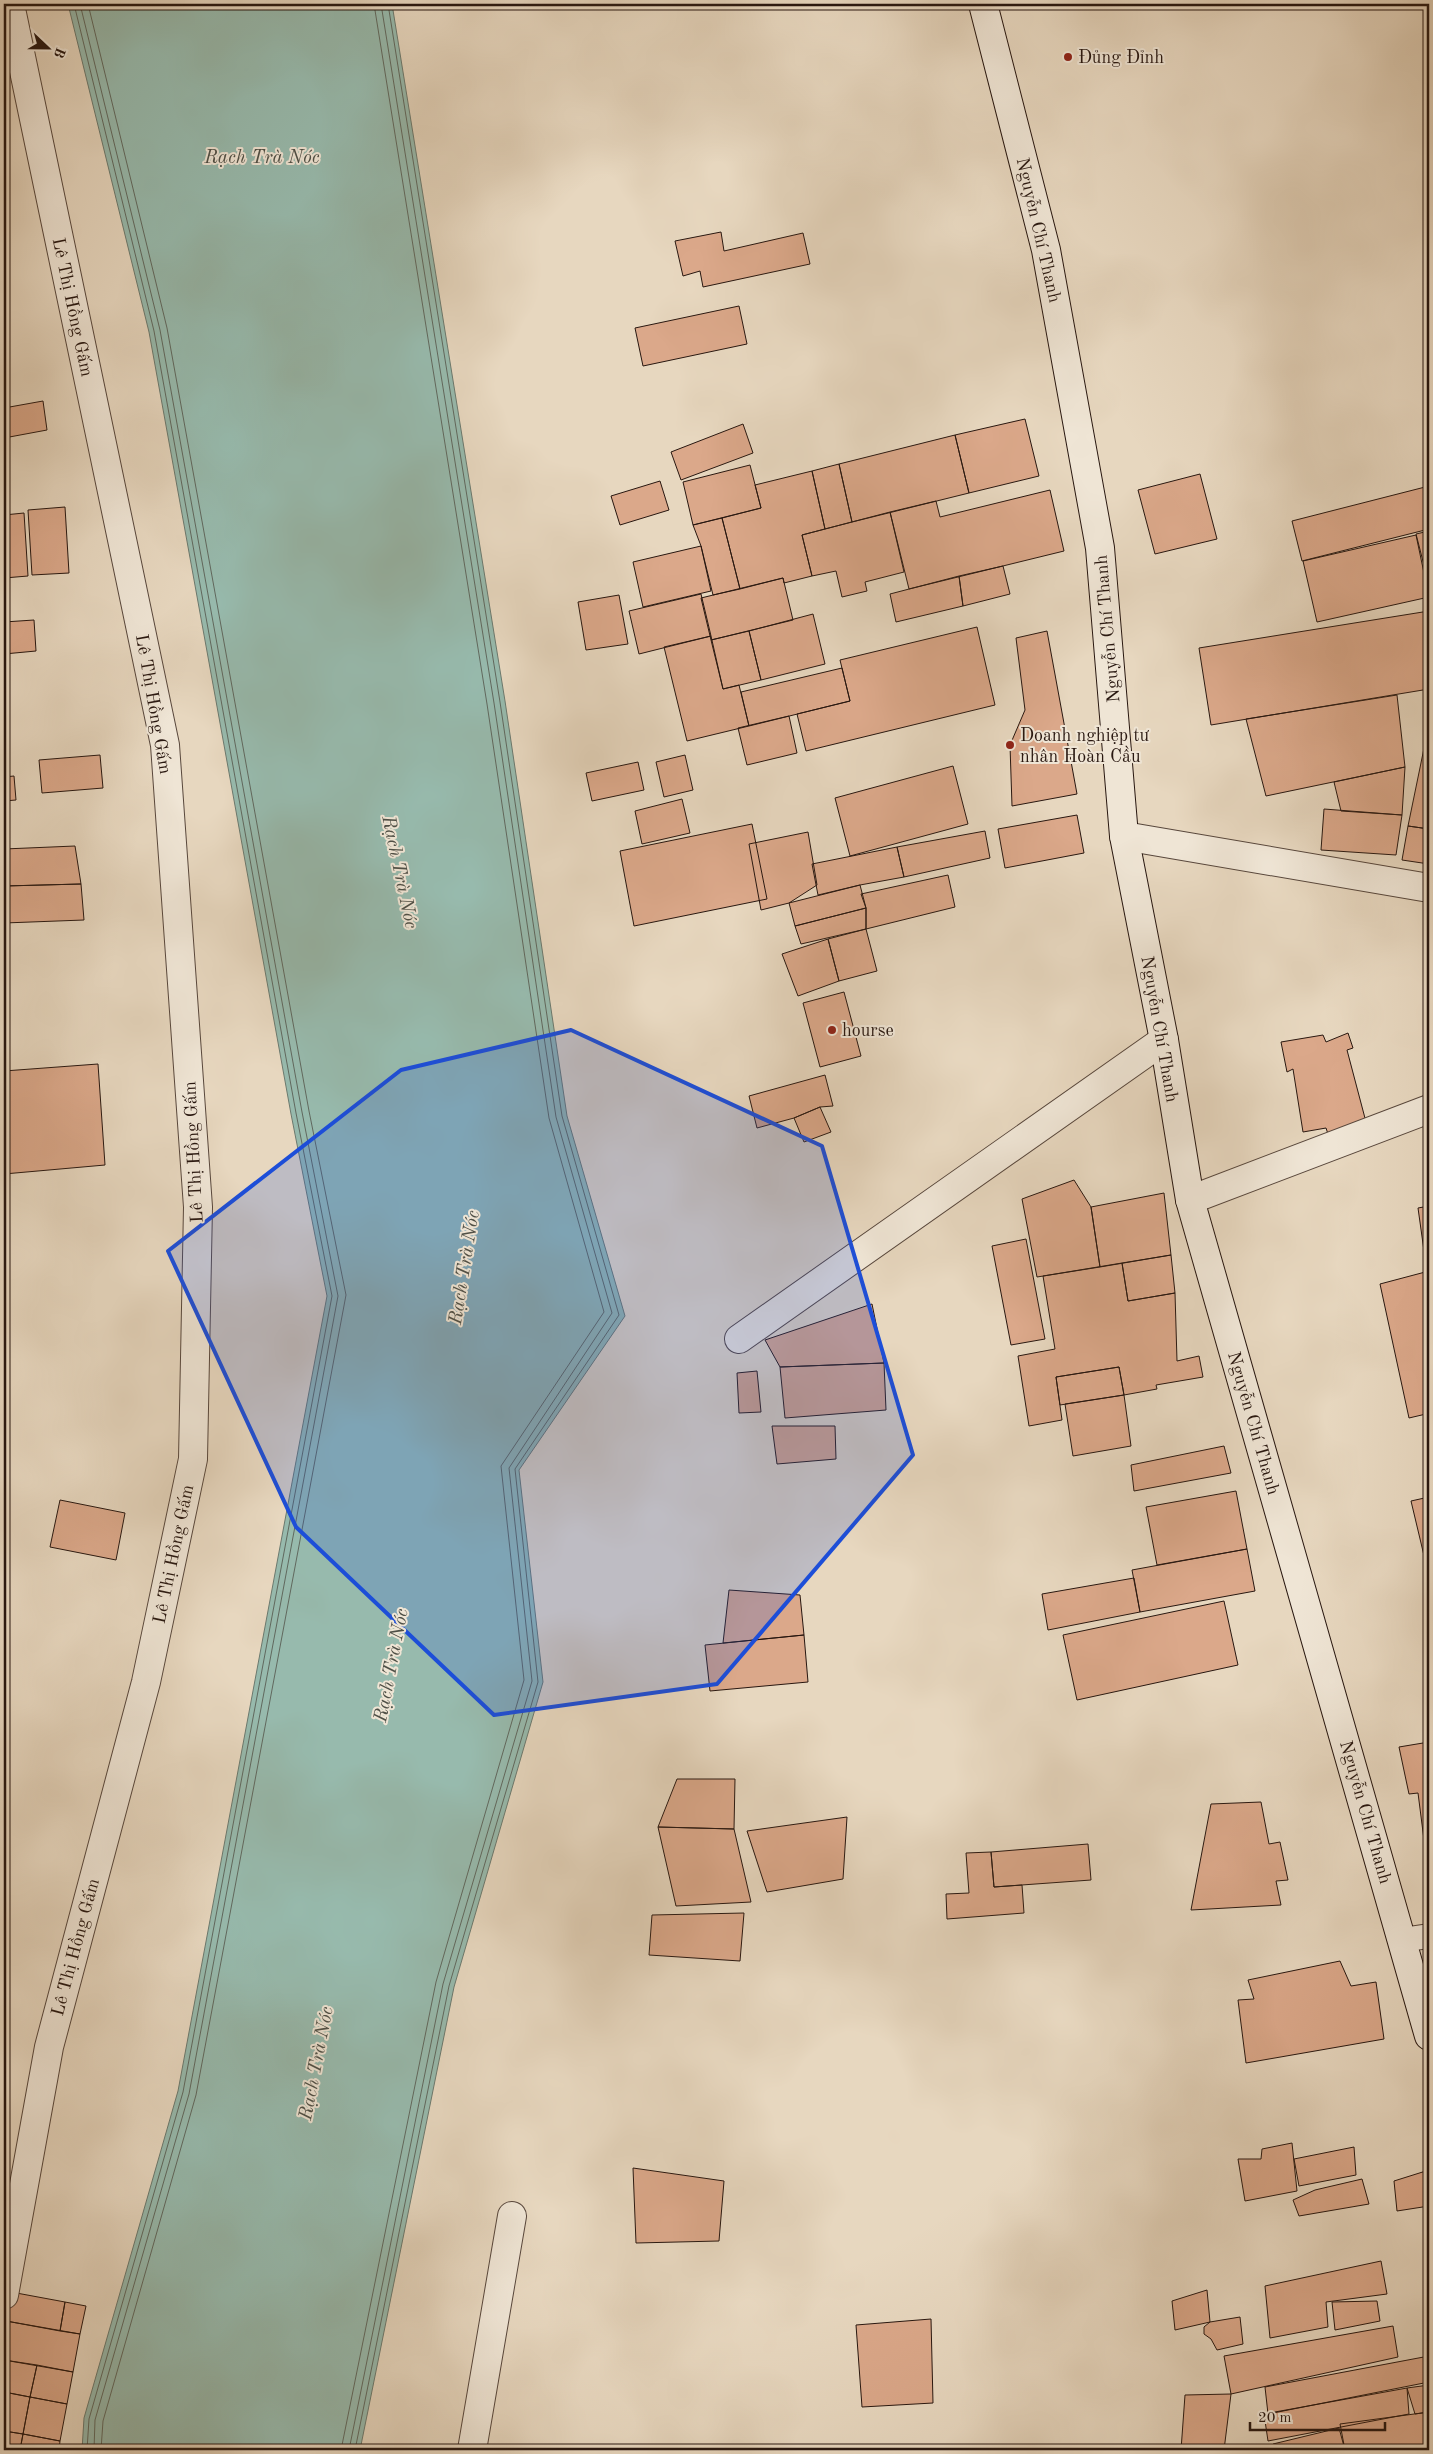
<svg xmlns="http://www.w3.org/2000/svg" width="1433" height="2454" viewBox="0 0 1433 2454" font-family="'Old Standard TT',serif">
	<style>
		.water { fill: #97baad; stroke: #6b796e }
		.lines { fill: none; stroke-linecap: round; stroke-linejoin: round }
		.shore { stroke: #60685e; stroke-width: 1 }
		.building { fill: #dba88a; stroke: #281710 }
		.lane-casing { stroke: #58473c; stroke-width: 26 }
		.street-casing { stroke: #58473c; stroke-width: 30 }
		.secondary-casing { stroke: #281710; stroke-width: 30 }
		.lane { stroke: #efe5d5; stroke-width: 24 }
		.street { stroke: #efe5d5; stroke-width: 28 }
		.secondary { stroke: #efe5d5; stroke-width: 28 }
		.marked { fill: #1d4ed8; fill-opacity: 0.2; stroke: #1d4ed8; stroke-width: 4; stroke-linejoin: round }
		.poi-dot { fill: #8f2418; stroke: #efe5d5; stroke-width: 2 }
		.labels { text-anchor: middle; stroke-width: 4; stroke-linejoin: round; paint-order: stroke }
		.poi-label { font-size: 18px; fill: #281710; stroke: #efe5d5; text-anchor: start }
		.street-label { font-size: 18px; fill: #281710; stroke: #efe5d5 }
		.water-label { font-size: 19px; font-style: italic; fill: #4f5047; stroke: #efe5d5 }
	</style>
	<rect width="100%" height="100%" fill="#e7d7bf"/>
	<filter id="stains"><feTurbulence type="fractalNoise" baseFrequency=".004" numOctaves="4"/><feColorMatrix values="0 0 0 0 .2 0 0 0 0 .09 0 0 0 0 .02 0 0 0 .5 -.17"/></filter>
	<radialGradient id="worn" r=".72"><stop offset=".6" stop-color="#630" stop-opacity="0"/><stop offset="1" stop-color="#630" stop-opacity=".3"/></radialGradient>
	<!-- water -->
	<path class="water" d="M68,4H392L505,701L567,1116L625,1316L519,1470L543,1682L454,1987L360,2450H82L84,2418L178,2091L327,1296L291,1114L149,332Z"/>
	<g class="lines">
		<!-- shore -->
		<path class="shore" d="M74,4L154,331L296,1113L332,1296L183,2092L89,2419L87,2450
			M80,4L160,330L302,1112L338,1296L189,2094L95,2420L94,2450
			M88,4L167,328L309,1111L346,1295L196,2095L103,2421L101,2450
			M341,2450L436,1982L524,1680L501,1466L604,1312L549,1118L487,704L374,4
			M349,2450L443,1984L532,1681L509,1468L612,1313L556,1117L494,703L381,4
			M355,2450L449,1986L538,1682L515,1469L619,1315L562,1116L500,702L388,4"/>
	</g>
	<!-- building -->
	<path class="building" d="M721,232L724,251L803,233L810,264L703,287L700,271L683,276L675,241Z
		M739,306L747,344L643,366L635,328Z
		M43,401L47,430L4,438V408Z
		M1025,419L1039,476L969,493L955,435Z
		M743,424L753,453L681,480L671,452Z
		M955,435L969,493L852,522L839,464Z
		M839,464L852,522L825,529L812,471Z
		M750,465L761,508L693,525L683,482Z
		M812,471L825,529L802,535L812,576L784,583L783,578L740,589L722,518L761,508L755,485Z
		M1200,474L1217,539L1155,554L1138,490Z
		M660,481L669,510L620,525L611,496Z
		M1429,486V529L1302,561L1292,521Z
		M1050,490L1064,551L909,589L890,512L936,501L940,517Z
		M65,507L69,573L32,575L28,510Z
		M890,512L904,572L865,582L867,591L842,597L836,571L812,576L802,535Z
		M24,513L28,576L4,578V515Z
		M722,518L740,589L713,595L701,546L693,525Z
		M1429,531V585L1416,534Z
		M1416,535L1429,597L1317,622L1303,561Z
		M701,546L711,591L643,607L633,562Z
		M1003,566L1010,594L963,606L959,576Z
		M959,576L963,606L896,622L890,594Z
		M783,578L793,620L711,640L701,598Z
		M701,594L711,636L639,654L629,611Z
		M619,595L628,644L586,650L578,602Z
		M1429,611V689L1211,725L1199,648Z
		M813,614L825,664L761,680L749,631Z
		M34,620L36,651L4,654V622Z
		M977,627L995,705L806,751L797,714L850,701L840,660Z
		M749,631L761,680L723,689L711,640Z
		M1047,631L1077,794L1012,806L1010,745L1025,710L1016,638Z
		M711,636L723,689L739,685L749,726L687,741L664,647Z
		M842,668L850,701L749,726L741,692Z
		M1397,695L1405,767L1266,796L1246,719Z
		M789,716L797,753L747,765L738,728Z
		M1429,724V829L1408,826Z
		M100,755L103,788L42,793L39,760Z
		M685,755L693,790L664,797L656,762Z
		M638,762L644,790L592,801L586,773Z
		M953,766L968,824L850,856L835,798Z
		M1405,767L1402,815L1341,811L1334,782Z
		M14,776L16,800L4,801V777Z
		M682,799L690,833L642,844L635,811Z
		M1324,809L1402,815L1396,855L1321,850Z
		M1077,815L1084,853L1005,868L998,829Z
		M752,824L767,899L634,926L620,851Z
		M1408,826L1429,829V864L1402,860Z
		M985,831L990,858L904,877L897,847Z
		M808,832L817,885L789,903L761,910L749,844Z
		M75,846L81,884L4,886V849Z
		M897,847L904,877L860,885L818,895L812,864Z
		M948,875L955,907L866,929V908L861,894Z
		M81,884L84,920L4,923V886Z
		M860,885L866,908L795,926L789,903Z
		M866,908V929L801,944L795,926Z
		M866,929L877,971L839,981L828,939Z
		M828,939L839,981L798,996L782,954Z
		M844,992L861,1056L820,1067L803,1003Z
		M1348,1033L1353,1048L1347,1050L1366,1122L1329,1137L1326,1128L1303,1132L1293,1069L1287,1072L1281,1042L1323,1035L1326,1042Z
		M98,1064L105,1165L4,1174V1071Z
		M825,1075L833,1106L820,1107L794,1118L757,1128L749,1096Z
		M820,1107L831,1132L804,1142L794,1118Z
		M1074,1180L1091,1207L1100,1267L1037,1277L1022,1199Z
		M1164,1193L1171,1255L1100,1267L1091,1207Z
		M1429,1206V1257L1425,1258L1418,1208Z
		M1026,1239L1045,1339L1011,1345L992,1246Z
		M1171,1255L1175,1293L1128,1301L1122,1263Z
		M1122,1263L1128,1301L1175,1293L1177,1361L1199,1356L1203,1377L1156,1385L1157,1389L1124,1395L1119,1367L1056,1377L1062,1420L1029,1426L1018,1356L1055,1349L1043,1276Z
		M1429,1271V1406L1426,1407V1414L1409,1418L1380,1284Z
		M872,1304L884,1363L780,1367L765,1340Z
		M884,1363L886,1410L785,1418L780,1367Z
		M1119,1367L1124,1395L1060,1405L1056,1377Z
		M757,1371L761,1412L739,1413L737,1373Z
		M1124,1395L1131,1446L1073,1456L1065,1404Z
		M772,1426H835L836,1459L777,1464Z
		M1224,1446L1231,1473L1134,1491L1131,1465Z
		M1236,1491L1247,1549L1157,1565L1146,1507Z
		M1429,1497V1563L1426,1564L1411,1501Z
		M60,1500L125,1513L116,1560L50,1547Z
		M1247,1549L1255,1591L1140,1612L1132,1570Z
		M1134,1578L1140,1612L1048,1630L1042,1594Z
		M729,1590L800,1595L804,1635L723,1643Z
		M1224,1601L1238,1665L1077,1700L1063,1635Z
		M804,1635L808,1682L710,1691L705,1645Z
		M1429,1742V1879L1418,1793L1409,1794L1399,1747Z
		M677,1779H735L734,1829L658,1827Z
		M1261,1802L1269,1844L1280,1842L1288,1880L1276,1881L1281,1905L1191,1910L1211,1804Z
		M847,1817L843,1879L767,1892L747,1831Z
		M658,1827L734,1829L751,1902L676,1906Z
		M1088,1844L1091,1880L994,1887L991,1852Z
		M991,1852L994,1887L1022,1885L1024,1913L947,1919L946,1894L969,1893L966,1853Z
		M744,1913L740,1961L649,1955L652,1915Z
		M1340,1961L1351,1986L1376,1982L1384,2039L1246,2063L1238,2000L1254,1999L1248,1980Z
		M1292,2143L1297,2191L1245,2201L1238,2159H1261L1262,2149Z
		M1354,2147L1356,2175L1299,2186L1294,2159Z
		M633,2168L724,2181L719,2241L636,2243Z
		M1429,2170V2206L1397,2211L1394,2181Z
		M1362,2179L1369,2204L1299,2216L1293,2200L1315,2190Z
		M1381,2261L1387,2294L1326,2302L1328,2327L1270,2338L1265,2286Z
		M1207,2290L1210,2322L1175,2330L1172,2301Z
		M11,2292L65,2302L60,2331L6,2321Z
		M1377,2301L1380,2321L1335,2330L1332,2302Z
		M65,2302L86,2306L80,2334L60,2331Z
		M1240,2317L1243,2344L1217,2350L1211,2339L1204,2334V2327L1210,2322Z
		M931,2319L933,2403L862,2407L856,2325Z
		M6,2321L80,2334L73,2372L4,2360Z
		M1393,2326L1398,2357L1231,2394L1224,2356Z
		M1429,2356V2382L1268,2414L1265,2387Z
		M4,2360L37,2365L30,2397L4,2392Z
		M37,2365L73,2372L67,2404L30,2397Z
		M1429,2385V2412L1415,2414L1407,2388Z
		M1407,2388L1409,2414L1268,2441L1264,2414Z
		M4,2392L30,2397L23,2434L4,2431Z
		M1231,2394L1224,2450H1181L1185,2395Z
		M30,2397L67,2404L60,2441L23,2434Z
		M1429,2412V2447L1406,2450H1345L1340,2424Z
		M1339,2428L1345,2450H1274L1273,2444Z
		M4,2431L23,2434L20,2450H4Z
		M23,2434L60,2441L59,2450H20Z"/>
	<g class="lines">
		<defs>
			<path id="lane" d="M1402,1940L1429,1936"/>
			<path id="street" d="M1124,836L1429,888
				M1190,1200L1429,1109
				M739,1339L1164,1040
				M4,2295L49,2047L146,1682L193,1459L198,1207L165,745L10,4
				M472,2450L512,2216"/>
			<path id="secondary" d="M983,4L1046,250L1100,548L1124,836L1164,1040L1190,1200L1429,2036"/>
		</defs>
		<!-- lane casing -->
		<use href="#lane" class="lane-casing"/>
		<!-- street casing -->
		<use href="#street" class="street-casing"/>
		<!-- secondary casing -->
		<use href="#secondary" class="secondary-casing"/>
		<!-- lane -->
		<use href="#lane" class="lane"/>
		<!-- street -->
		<use href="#street" class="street"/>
		<!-- secondary -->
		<use href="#secondary" class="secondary"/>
	</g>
	<!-- marked area -->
	<path class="marked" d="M571,1030L822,1146L913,1455L717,1684L494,1715L296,1527L168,1251L401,1070Z"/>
	<!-- markers -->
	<g class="poi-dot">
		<circle cx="1068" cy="57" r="5"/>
		<circle cx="1010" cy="745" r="5"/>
		<circle cx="832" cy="1030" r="5"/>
	</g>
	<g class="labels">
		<!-- poi labels -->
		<g class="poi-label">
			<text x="1078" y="63">Đủng Đỉnh</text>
			<text x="1020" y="741">Doanh nghiệp tư<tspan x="1020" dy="21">nhân Hoàn Cầu</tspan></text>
			<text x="842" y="1036">hourse</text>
		</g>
		<!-- street labels -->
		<g class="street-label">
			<text transform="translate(1039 230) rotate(77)" y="6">Nguyễn Chí Thanh</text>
			<text transform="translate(73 307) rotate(78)" y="6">Lê Thị Hồng Gấm</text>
			<text transform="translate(1107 629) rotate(-95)" y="6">Nguyễn Chí Thanh</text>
			<text transform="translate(154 704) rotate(80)" y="6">Lê Thị Hồng Gấm</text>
			<text transform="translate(1160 1029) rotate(80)" y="6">Nguyễn Chí Thanh</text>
			<text transform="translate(193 1152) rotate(-93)" y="6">Lê Thị Hồng Gấm</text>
			<text transform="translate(1254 1423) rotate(74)" y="6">Nguyễn Chí Thanh</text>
			<text transform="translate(173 1554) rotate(-78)" y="6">Lê Thị Hồng Gấm</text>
			<text transform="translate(1366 1812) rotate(74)" y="6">Nguyễn Chí Thanh</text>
			<text transform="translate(75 1947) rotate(-75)" y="6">Lê Thị Hồng Gấm</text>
		</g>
		<!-- water labels -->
		<g class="water-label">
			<text x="262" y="163">Rạch Trà Nóc</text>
			<text transform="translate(401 872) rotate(78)" y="7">Rạch Trà Nóc</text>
			<text transform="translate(463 1267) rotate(-81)" y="7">Rạch Trà Nóc</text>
			<text transform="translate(390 1665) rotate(-79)" y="7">Rạch Trà Nóc</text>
			<text transform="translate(315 2063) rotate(-79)" y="7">Rạch Trà Nóc</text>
		</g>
	</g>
	<!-- margin -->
	<rect width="1433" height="2454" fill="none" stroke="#e7d7bf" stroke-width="20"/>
	<rect x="5" y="5" width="1423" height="2444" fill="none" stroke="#281710" stroke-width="2.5"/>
	<rect x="10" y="10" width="1413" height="2434" fill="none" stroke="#281710"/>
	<!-- north arrow -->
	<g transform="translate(48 48) rotate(112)" stroke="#efe5d5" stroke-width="4" paint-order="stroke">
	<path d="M0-4L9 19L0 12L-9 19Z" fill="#281710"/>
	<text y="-8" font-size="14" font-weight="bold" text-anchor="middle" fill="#281710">B</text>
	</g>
	<!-- scale -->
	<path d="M1250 2422v8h135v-8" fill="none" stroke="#281710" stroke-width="2.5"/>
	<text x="1258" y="2422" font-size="15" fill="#281710" stroke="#efe5d5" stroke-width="4" paint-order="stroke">20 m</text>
	<rect width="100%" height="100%" filter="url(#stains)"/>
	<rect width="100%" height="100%" fill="url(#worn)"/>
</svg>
